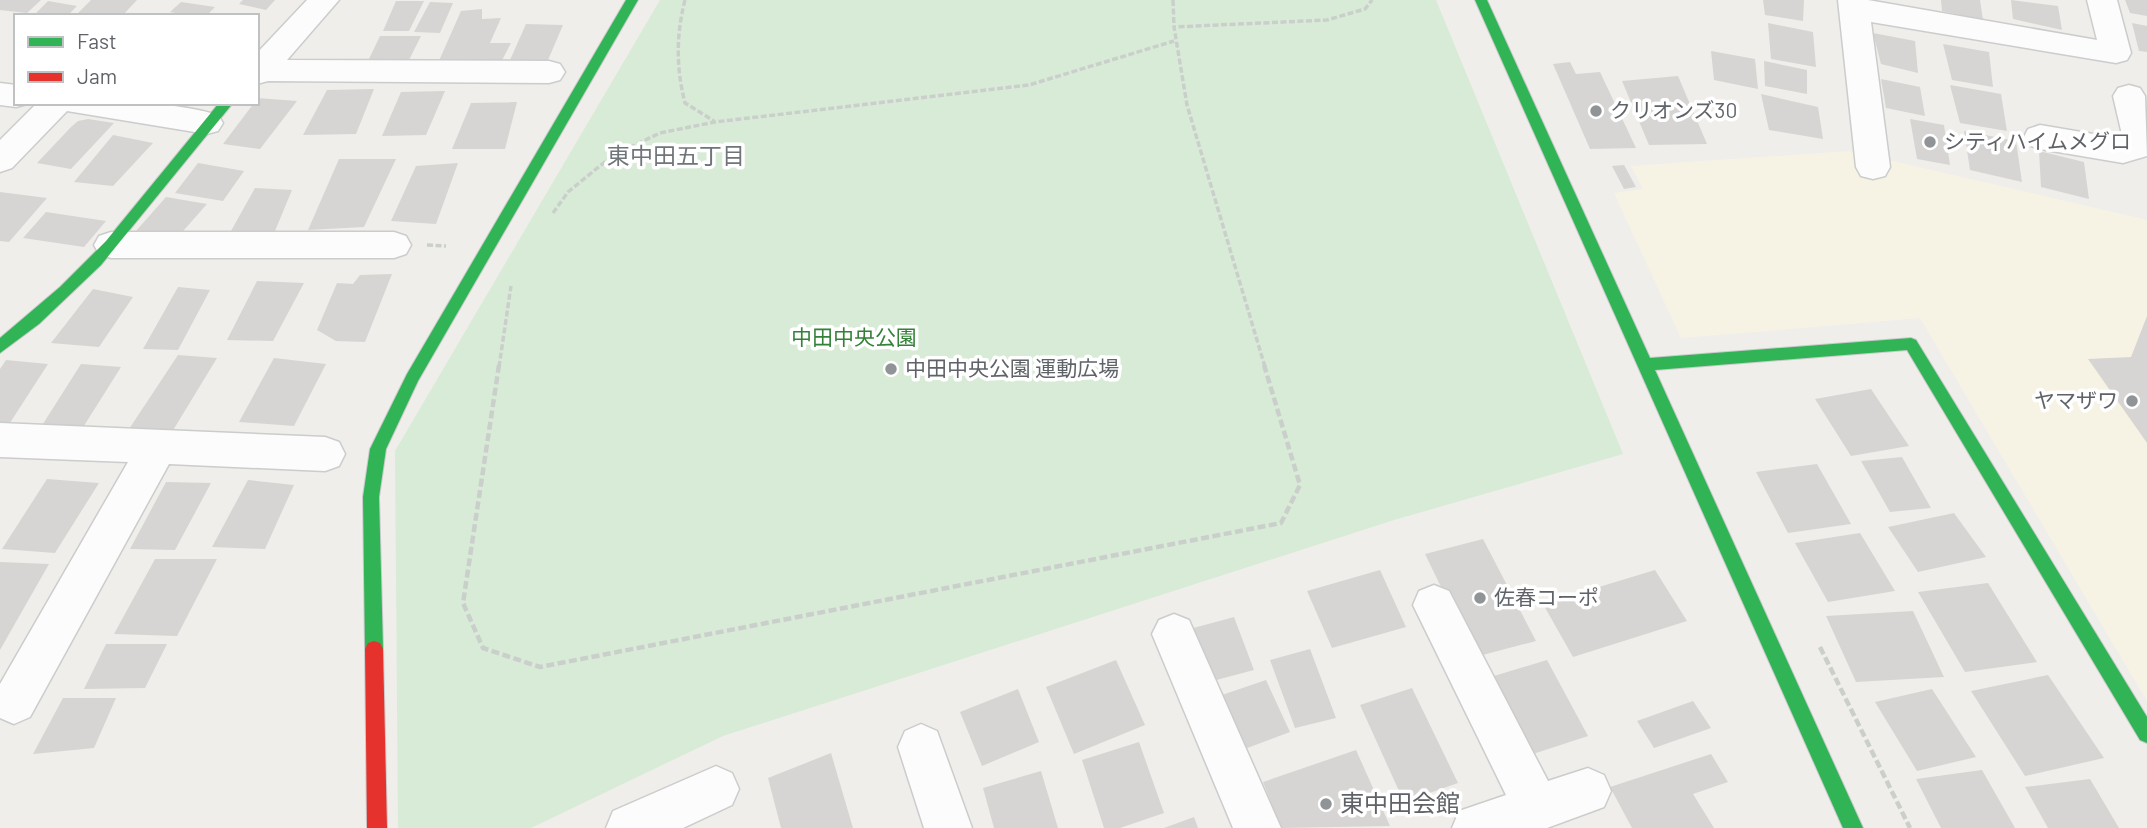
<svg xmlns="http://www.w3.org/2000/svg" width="2147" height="828" viewBox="0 0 2147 828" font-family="Barlow,'Noto Sans JP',sans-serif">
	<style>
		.commercial { fill: #f7f3e4 }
		.green { fill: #d8ebd6 }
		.building { fill: #d6d5d3 }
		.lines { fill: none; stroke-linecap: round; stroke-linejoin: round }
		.street-casing { stroke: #cbcccc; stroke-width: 3 }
		.fast-casing { stroke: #cacacb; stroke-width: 2 }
		.jam-casing { stroke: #cacacb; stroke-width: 2 }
		.path-far1 { stroke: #cacfcc; stroke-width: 3.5; stroke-dasharray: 6 2.5; stroke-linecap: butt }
		.path { stroke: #cacfcc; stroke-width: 4.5; stroke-dasharray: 8 3.5; stroke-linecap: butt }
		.street { fill: #fdfcfc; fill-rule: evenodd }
		.fast { fill: #30b455; fill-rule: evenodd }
		.jam { fill: #e5322d; fill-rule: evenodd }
		.poi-dot { fill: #919496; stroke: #fff; stroke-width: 2.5 }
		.labels { text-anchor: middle; stroke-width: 7; stroke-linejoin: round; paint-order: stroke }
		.poi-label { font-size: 21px; fill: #5f6368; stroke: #fff; text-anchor: start }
		.park-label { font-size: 21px; fill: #348238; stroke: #fff }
		.neighbourhood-label { font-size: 23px; fill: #70757a; stroke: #fff }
		.near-poi-label { font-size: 24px; fill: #5f6368; stroke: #fff; text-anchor: start }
	</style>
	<rect width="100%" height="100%" fill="#efeeea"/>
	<!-- commercial -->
	<path class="commercial" d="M1849,151L2147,220V701L1920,318L1681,338L1614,193L1643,189L1631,166Z"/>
	<!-- green -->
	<path class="green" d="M660,0H1436L1623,454L1394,520L723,736L531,828H398L395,451Z"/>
	<!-- building -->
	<path class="building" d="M0,0H41L27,13L0,10Z
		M91,0H137L122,16H75Z
		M243,0H275L266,10L239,4Z
		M1763,0H1804L1803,21L1765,15Z
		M1941,0H1980L1983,20L1942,11Z
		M2011,0L2058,6L2062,30L2013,19Z
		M2125,0H2147V16L2130,13Z
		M48,1L77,6L67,16H33Z
		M396,1H424L409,31H383Z
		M181,2L215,7L206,16H173L176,13L170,12Z
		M430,2L453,3L440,33L414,32Z
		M482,9V19L501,18L490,43H511L500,64L438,63L461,11Z
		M1768,23L1813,32L1816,67L1771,59Z
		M2132,23L2147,26V52L2139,51Z
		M526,24L563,25L548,60H510Z
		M1873,33L1915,41L1918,73L1881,64Z
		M380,36H421L409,60L368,61Z
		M1943,44L1989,52L1993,87L1952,80Z
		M1711,51L1755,59L1758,89L1714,80Z
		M1764,61L1807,70V94L1765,86Z
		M1570,62L1576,74L1600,72L1636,148L1590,149L1553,64Z
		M1678,76L1707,144L1649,145L1622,81Z
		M1881,79L1920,87L1925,116L1886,108Z
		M1950,85L2001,94L2007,131L1960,123Z
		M374,89L356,134L303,135L327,90Z
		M445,91L426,135L382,136L401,92Z
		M1761,94L1818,107L1823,139L1769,130Z
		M257,98L297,101L260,149L223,144L254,103H257Z
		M517,102L505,149H452L471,103Z
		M88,119L114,123L71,169L37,163L71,127L78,121Z
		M1910,119L1944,125L1950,165L1917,159Z
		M1964,131L2016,141L2022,182L1970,170Z
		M113,135L153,143L113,186L74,182Z
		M2039,151L2084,162L2089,199L2041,187Z
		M339,159H396L364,227L308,230Z
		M198,163L244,171L223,201L175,193Z
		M458,163L436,224L391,221L416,166Z
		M1624,165L1636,187L1624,189L1612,166Z
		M255,188L292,190L275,231H231Z
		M0,192L47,198L9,242L0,241Z
		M166,197L207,204L177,238L136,231Z
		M46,212L106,221L84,247L23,238Z
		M392,274L365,342L336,341L317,330L337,283L353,284L360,275Z
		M257,281L304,283L273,341L227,340Z
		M178,287L210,290L178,350L143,349Z
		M93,289L133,297L99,347L51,343Z
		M2147,316V443L2088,359L2131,357Z
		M178,355L217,358L172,432L129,429Z
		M274,358L326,364L294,426L239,422Z
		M6,360L48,364L6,429H0V369Z
		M81,364L121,367L82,429L41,427Z
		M1871,389L1909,446L1851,456L1815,399Z
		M1902,457L1931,508L1890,512L1861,461Z
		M1817,464L1851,524L1788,533L1756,472Z
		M47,479L99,483L55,553L2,549Z
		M248,480L294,485L265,549L212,547Z
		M166,482L211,483L175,550L130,549Z
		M1954,513L1986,557L1918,572L1888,527Z
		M1860,533L1895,591L1828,602L1795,543Z
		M1483,539L1536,641L1475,657L1425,554Z
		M155,559H217L177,636L114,634Z
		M0,562L49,564L0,650Z
		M1380,570L1406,627L1332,648L1307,591Z
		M1655,570L1687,621L1573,657L1543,604Z
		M1988,583L2037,662L1965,672L1918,592Z
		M1913,611L1944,677L1856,682L1826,616Z
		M1234,617L1254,670L1205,683L1186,630Z
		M106,644H167L145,688L84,689Z
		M1310,649L1336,718L1295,728L1270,660Z
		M1116,660L1145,725L1074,754L1046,687Z
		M1547,660L1588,736L1533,754L1494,676Z
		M2048,675L2104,758L2025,776L1971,691Z
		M1266,680L1290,732L1242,750L1219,696Z
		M1412,688L1458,783L1404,802L1360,705Z
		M1018,689L1039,742L982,766L960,712Z
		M1932,689L1976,757L1917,771L1875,702Z
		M63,698H116L94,748L33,754Z
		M1693,701L1711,728L1654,748L1637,721Z
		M1139,742L1164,813L1120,828H1104L1082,760Z
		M1356,750L1390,826L1281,828L1263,782Z
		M831,753L853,828H781L768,778Z
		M1711,754L1728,782L1693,794L1714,828H1632L1610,787Z
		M1982,770L2015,828H1941L1916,779Z
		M1041,771L1058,828H994L983,788Z
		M2090,779L2119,828H2048L2025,787Z
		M1194,817L1198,828H1164Z"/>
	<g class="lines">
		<defs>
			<path id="street" d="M307,0H339L287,60L549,61L560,64L565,72L560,80L549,83L268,81L257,84V53Z
				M1838,0H1868L2097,40L2087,0H2117L2131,53L2127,60L2116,63L1871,22L1890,167L1885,176L1873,179L1861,176L1856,167Z
				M0,83L16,85V103L27,104L16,107L0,105Z
				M2129,85L2140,88L2145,96L2147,156L2123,163L2040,149L2028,145L2024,137L2028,129L2040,125L2123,139L2113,96L2118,88Z
				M37,103C97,103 160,98 218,115L223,123L218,131L207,134L67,111L12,168L0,172V140Z
				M111,232H394L406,236L411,245L406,254L394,258H111L99,254L94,245L99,236Z
				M0,423L325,437L339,442L345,454L339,466L325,471L169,464L30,717L14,724L0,718V684L128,462L0,457Z
				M1434,585L1449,591L1548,781L1588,768L1604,775L1611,791L1604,807L1547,828H1452L1459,811L1506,795L1413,605L1419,591Z
				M1174,614L1189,620L1281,828H1233L1152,634L1159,620Z
				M921,724L937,731L972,828H924L898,747L905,731Z
				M716,766L732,773L739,789L732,805L683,828H606L613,811Z"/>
			<path id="fast" d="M626,0H638L418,381L386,449L379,497L383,649L380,655L374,657L368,655L365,649L363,497L370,449L407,374Z
				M1475,0H1487L1650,358L1911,338L1916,340L2147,717V743L2140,740L1907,350L1655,370L1863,828H1843Z
				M219,103H233L101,265L39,324L0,353V338L60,287L106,241Z"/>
			<path id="jam" d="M374,641L380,643L383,649L387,828H367L365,649L368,643Z"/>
		</defs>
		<!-- street casing -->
		<use href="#street" class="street-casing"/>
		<!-- fast casing -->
		<use href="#fast" class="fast-casing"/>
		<!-- jam casing -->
		<use href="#jam" class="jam-casing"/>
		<!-- path-far1 -->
		<path class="path-far1" d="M685,0C676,35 676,68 685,103L714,121
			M1173,0L1174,27
			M553,213L568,192L612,156L660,133L715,122L1029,85L1174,41
			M427,245L446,246
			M499,367L511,286
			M1265,367L1187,105L1174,27L1327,20L1365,9L1372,0"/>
		<!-- path -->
		<path class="path" d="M499,365L463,603L483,648L540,667L1281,523L1300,485L1264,365
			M1820,647L1910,828"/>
		<!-- street -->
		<use href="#street" class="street"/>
		<!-- fast -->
		<use href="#fast" class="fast"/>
		<!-- jam -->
		<use href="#jam" class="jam"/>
	</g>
	<!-- markers -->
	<g class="poi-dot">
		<circle cx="1596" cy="111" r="7"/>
		<circle cx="1930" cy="142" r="7"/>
		<circle cx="891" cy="369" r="7"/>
		<circle cx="2132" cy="401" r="7"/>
		<circle cx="1480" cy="598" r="7"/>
		<circle cx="1326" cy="804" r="7"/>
	</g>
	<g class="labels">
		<!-- poi labels -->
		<g class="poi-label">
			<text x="1610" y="118">クリオンズ30</text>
			<text x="1944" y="149">シティハイムメグロ</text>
			<text x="905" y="376">中田中央公園 運動広場</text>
			<text x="2118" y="408" text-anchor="end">ヤマザワ</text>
			<text x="1494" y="605">佐春コーポ</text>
		</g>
		<!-- park labels -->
		<g class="park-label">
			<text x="854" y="345">中田中央公園</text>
		</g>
		<!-- neighbourhood labels -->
		<g class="neighbourhood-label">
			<text x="676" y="164">東中田五丁目</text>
		</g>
		<!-- near-poi labels -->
		<g class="near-poi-label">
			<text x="1340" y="812">東中田会館</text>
		</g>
	</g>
	<!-- legend -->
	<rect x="14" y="14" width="245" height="91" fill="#ffffff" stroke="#bfc1c3" stroke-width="2"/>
	<rect x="28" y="37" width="35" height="10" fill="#30b455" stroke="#bfc1c3" stroke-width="2"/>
	<text x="77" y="49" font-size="21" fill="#5f6368">Fast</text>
	<rect x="28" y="72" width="35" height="10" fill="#e5322d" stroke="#bfc1c3" stroke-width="2"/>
	<text x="77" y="84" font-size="21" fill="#5f6368">Jam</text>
</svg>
